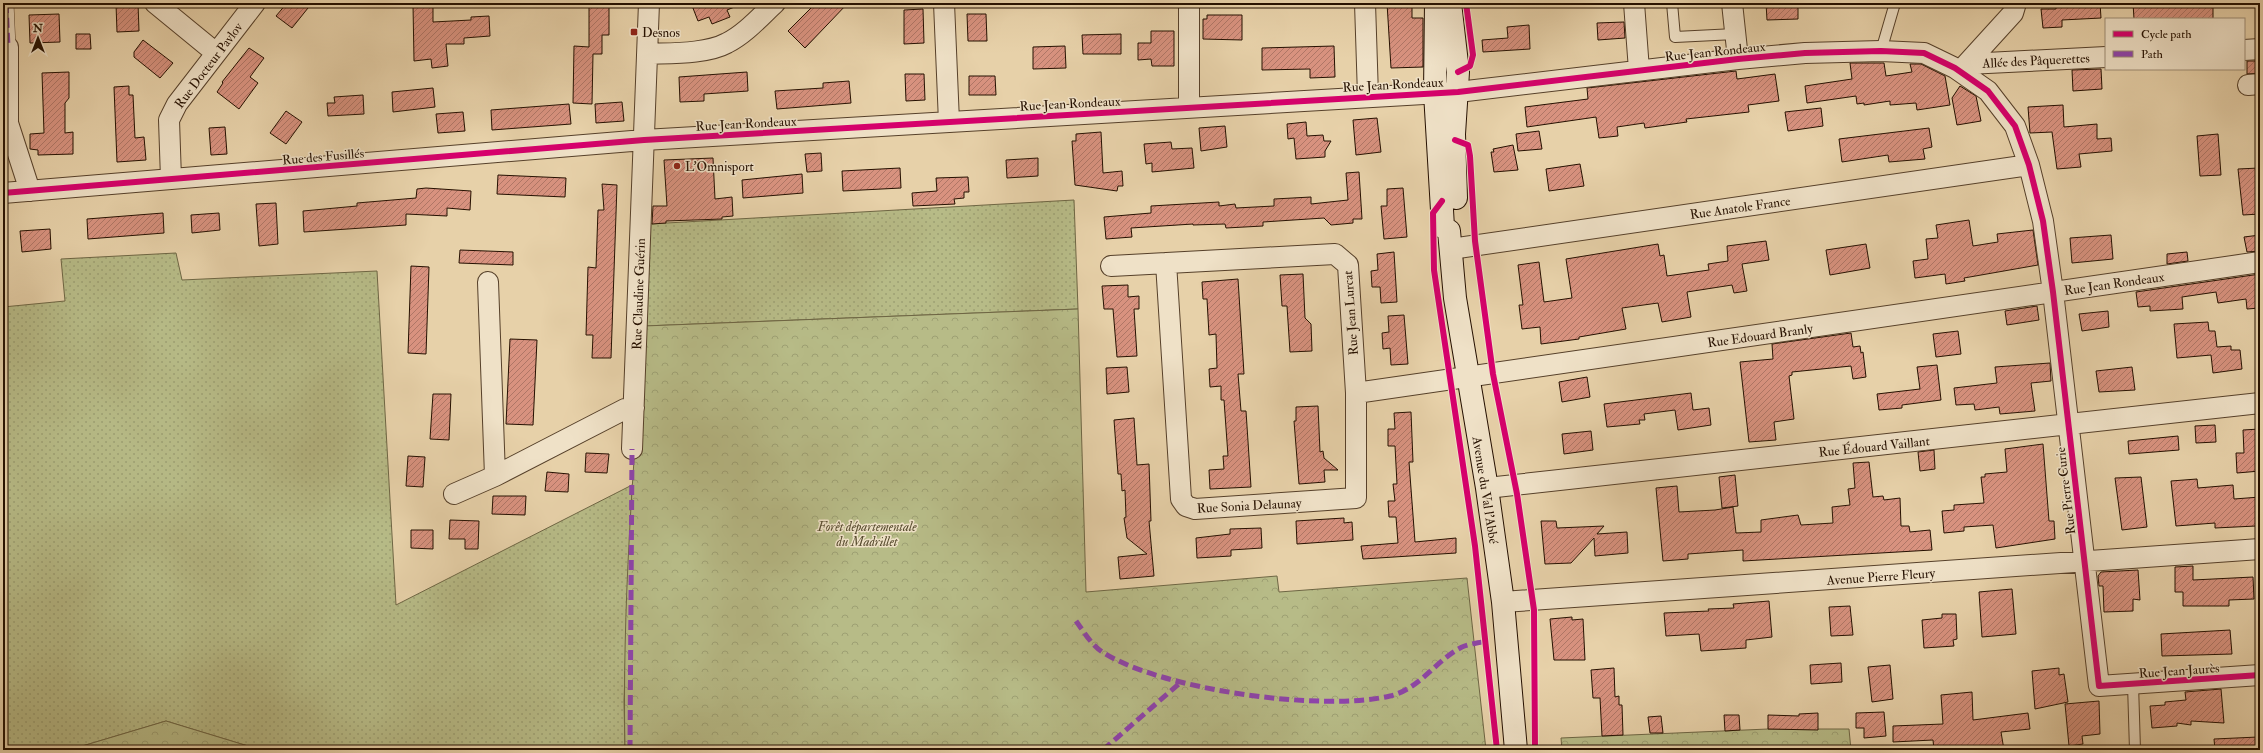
<svg xmlns="http://www.w3.org/2000/svg" width="2263" height="753" viewBox="0 0 2263 753" font-family="'IM FELL Double Pica',serif">
	<style>
		.grass { fill: url(#grass-dots); stroke: #6e6644 }
		.forest { fill: url(#forest-crowns); stroke: #6e6644 }
		.building { fill: url(#building-hatch); stroke: #251000 }
		.lines { fill: none; stroke-linecap: round; stroke-linejoin: round }
		.service-casing { stroke: #56402a; stroke-width: 12 }
		.pedestrian-casing { stroke: #56402a; stroke-width: 16 }
		.minor-casing { stroke: #56402a; stroke-width: 22 }
		.secondary-casing { stroke: #251000; stroke-width: 24 }
		.service { stroke: #efe1c7; stroke-width: 10 }
		.pedestrian { stroke: #efe1c7; stroke-width: 15 }
		.minor { stroke: #efe1c7; stroke-width: 20 }
		.secondary { stroke: #efe1c7; stroke-width: 22 }
		.quiet { stroke: #8e44ad; stroke-width: 5; stroke-dasharray: 10 5; stroke-linecap: butt }
		.cycleway-casing { stroke: #efe1c7; stroke-width: 8 }
		.cycleway { stroke: #d6006c; stroke-width: 6 }
		.poi-dot { fill: #8f2418; stroke: #efe1c7; stroke-width: 1.5 }
		.labels { text-anchor: middle; stroke-width: 3; stroke-linejoin: round; paint-order: stroke }
		.poi-label { font-size: 13px; fill: #251000; stroke: #efe1c7; text-anchor: start }
		.street-label { font-size: 13px; fill: #251000; stroke: #efe1c7 }
		.park-label { font-size: 13px; font-style: italic; fill: #584c2f; stroke: #efe1c7 }
	</style>
	<defs>
		<pattern id="grass-dots" width="8" height="8" patternUnits="userSpaceOnUse"><rect width="8" height="8" fill="#b7bb87"/><path d="M2 2h.1M6 6h.1" fill="none" stroke="#9da073" stroke-width="1.8" stroke-linecap="round"/></pattern>
		<pattern id="forest-crowns" width="20" height="18" patternUnits="userSpaceOnUse"><rect width="20" height="18" fill="#b7bb87"/><path d="M2 6a3 3 0 1 1 6 0M12 15a3 3 0 1 1 6 0" fill="none" stroke="#9da073"/></pattern>
		<pattern id="building-hatch" width="6" height="6" patternUnits="userSpaceOnUse"><rect width="6" height="6" fill="#d8927f"/><path d="M-1 1l2-2M0 6l6-6M5 7l2-2" fill="none" stroke="#af7666"/></pattern>
	</defs>
	<rect width="100%" height="100%" fill="#e7d1a9"/>
	<filter id="stains"><feTurbulence type="fractalNoise" baseFrequency=".005" numOctaves="4"/><feColorMatrix values="0 0 0 0 .2 0 0 0 0 .09 0 0 0 0 .02 0 0 0 .5 -.17"/></filter>
	<radialGradient id="worn" r=".72"><stop offset=".6" stop-color="#630" stop-opacity="0"/><stop offset="1" stop-color="#630" stop-opacity=".3"/></radialGradient>
	<!-- grass -->
	<path class="grass" d="M1074,200L1078,309L644,326L649,224Z
		M176,253L182,280L377,271L396,605L632,485L624,701L625,750H261L166,721L69,750H3V307L65,301L61,259Z"/>
	<!-- forest -->
	<path class="forest" d="M1078,309L1086,592L1277,576L1279,592L1467,578L1486,750H625C622,609 633,467 644,326Z
		M166,721L261,750H69Z
		M1768,729H1849L1851,750H1562L1561,738Z"/>
	<!-- building -->
	<path class="building" d="M121,3H138L139,31L117,32L116,4Z
		M287,3H312L292,28L276,16Z
		M589,3H609V35H602V54H593L592,104L573,103L574,46L589,47Z
		M691,3H742V4L727,10L730,17L712,24L709,17L698,21Z
		M816,3H848L805,48L788,31Z
		M1387,3H1412V18H1423V67L1391,68Z
		M1766,3H1798V19L1767,20Z
		M2060,3H2100L2101,18L2062,20V27L2043,28L2041,9H2056V6H2060Z
		M2133,3H2213V19H2134Z
		M413,5H433V22L471,20V17L489,16L490,36L464,38V44H446L448,66L432,68L431,59L414,61Z
		M923,9L924,43L904,44V10Z
		M59,14L60,42L30,43L29,15Z
		M967,14H986L987,41H968Z
		M1207,15H1242V40L1203,39V19H1207Z
		M1624,22L1625,38L1598,40L1597,23Z
		M1529,25L1530,49L1483,52L1482,40L1508,38L1507,27Z
		M1151,31H1174V66H1152L1151,59L1138,60V43H1151Z
		M76,34H90L91,49H76Z
		M1121,34V54H1083L1082,35Z
		M143,40L173,63L160,78L134,57V52Z
		M1065,46L1066,68L1033,69V47Z
		M1334,46L1335,77L1310,78V69L1262,70V48Z
		M249,48L264,58L250,77L258,83L239,109L217,92L223,83L222,82Z
		M2247,61H2260V73L2247,74Z
		M1850,63H1884L1886,76L1912,72L1910,64H1921L1945,76L1950,105L1917,110L1916,103L1890,105V101L1864,105V103L1857,104L1856,96L1807,103L1805,86L1852,79Z
		M2101,69L2102,89L2073,91L2072,70Z
		M1736,71L1737,79L1775,74L1779,101L1748,105L1749,112L1686,119L1687,122L1645,128L1644,123L1617,127L1618,136L1599,138L1596,117L1527,127L1525,107L1588,99L1587,88Z
		M69,72V98L65,103V133L73,132V154L38,155V150L30,149V134L44,133L42,73Z
		M747,72L748,91L704,94V101L680,102L679,77Z
		M905,74H924L925,100L906,101Z
		M969,76H995L996,95H969Z
		M849,81L851,103L777,109L775,91L823,88V83Z
		M129,86V95H133L135,138L144,137L146,160L117,162L114,87Z
		M1960,86L1976,96L1981,121L1957,125L1952,98Z
		M433,88L435,107L393,112L392,92Z
		M363,95L364,114L328,116L327,103H335L334,97Z
		M622,102L624,121L596,123L595,104Z
		M569,104L571,124L492,130L491,110Z
		M2063,105L2064,127L2097,124V139L2111,138L2112,151L2079,154L2081,167L2057,169L2052,132L2030,133L2028,107Z
		M1821,108L1823,126L1788,131L1785,112Z
		M286,111L302,122L286,144L270,133Z
		M463,112L465,131L438,133L436,114Z
		M1377,118L1381,152L1356,155L1353,120Z
		M1306,122L1307,136L1323,135L1324,141H1331L1325,151V157L1296,159L1294,138L1288,139L1287,124Z
		M1225,126L1227,147L1201,151L1199,128Z
		M225,127L227,154L211,155L209,128Z
		M1929,128L1932,147L1923,149L1925,159L1889,162L1888,155L1842,162L1839,139Z
		M1539,131L1542,149L1518,151L1516,134Z
		M1101,132L1103,173L1122,171L1123,186H1118L1117,191L1075,185L1072,141H1076V134Z
		M2218,134L2221,175L2200,176L2197,136Z
		M1171,142L1172,149L1192,148L1194,168L1152,172V163L1146,164L1144,144Z
		M1513,145L1518,170L1494,172L1491,152H1494L1493,149Z
		M821,153L822,171L807,172L805,154Z
		M713,158L715,199L732,197L733,216L722,217V219L666,221V223L652,224L653,206H667L664,160Z
		M1038,158V176L1007,178L1006,160Z
		M1580,164L1584,186L1549,191L1546,169Z
		M900,168L901,188L843,191L842,171Z
		M2259,168L2260,214L2243,215L2238,169Z
		M1359,172L1362,219H1353V223L1331,225L1324,218L1263,222V226L1226,228L1225,224L1193,225V224L1131,228L1132,237L1106,239L1104,217L1151,213V206L1219,202V206L1235,204L1236,208L1274,206V199L1311,197V204L1348,200L1346,173Z
		M802,174L803,193L743,198L742,180Z
		M498,175L566,178L565,197L497,194Z
		M968,177L969,192H964V198L954,199L955,204L913,206L912,193L937,191L936,178Z
		M602,184L617,185L611,358H592L593,335H586L588,267L596,268L598,210H604Z
		M426,188L471,191L470,210L447,208V216L406,214V225L304,232L303,211L357,206V203L416,198L417,189Z
		M1403,188L1407,237L1384,239L1381,206H1387V189Z
		M276,203L278,244L259,246L256,204Z
		M163,213L164,233L88,239L87,219Z
		M219,213L220,230L192,233L191,215Z
		M1969,220L1973,246L1998,242L1997,234L2033,230L2038,265L1964,278L1965,281L1946,284L1945,274L1915,278L1913,261L1928,259L1926,239L1938,238L1936,225Z
		M50,229L51,249L22,252L20,231Z
		M2111,235L2113,259L2072,263L2070,238Z
		M2260,235V251L2247,252L2244,237Z
		M1766,241L1769,260L1742,264L1747,291L1734,293L1732,285L1687,292L1691,317L1662,322L1658,303L1622,308L1626,329L1579,337V339L1541,344L1540,327L1522,329L1519,305H1523L1518,265L1539,262L1544,302L1572,298L1566,259L1658,244L1660,256L1664,255L1667,276L1709,270L1708,264L1728,261L1727,246Z
		M1866,244L1870,268L1830,275L1826,250Z
		M460,250L513,252V265L459,263Z
		M1394,252L1397,302L1381,303L1380,287H1372L1371,271L1378,270L1377,254Z
		M2187,252L2188,261L2167,264V254Z
		M411,266L429,267L426,354L408,353Z
		M1303,274L1305,318L1311,324L1312,351L1290,352L1287,306H1282L1280,275Z
		M2260,274V308L2247,309L2246,299L2218,303L2216,292L2182,297L2183,309L2150,311V306L2138,307L2136,292Z
		M1238,279L1244,374H1238L1241,411H1246L1251,487L1210,489L1209,470L1224,469L1223,456H1228L1224,400H1221V386L1210,387L1209,369L1217,368L1216,334L1209,335L1207,299H1203L1202,282Z
		M1128,285V297L1139,296V309H1134L1137,356L1117,357L1113,309H1104L1102,286Z
		M2037,306L2039,320L2007,325L2005,311Z
		M2108,311L2109,327L2082,331L2079,314Z
		M1404,315L1408,364L1391,365L1390,348L1383,349L1382,333L1389,332L1388,316Z
		M2208,322L2209,331H2215L2217,347L2231,346V350H2240L2242,369L2213,373L2211,355L2177,358L2174,324Z
		M1958,331L1961,354L1936,357L1933,334Z
		M1851,333L1853,347L1860,346L1861,353L1863,352L1866,377L1853,379L1851,366L1792,372V375L1789,376L1794,419L1774,422L1776,440L1749,442L1740,362L1773,359L1772,344Z
		M510,339L537,340L533,425L506,424Z
		M2050,363L2051,381L2031,383L2035,411L2000,414L1999,407L1975,410L1974,404L1956,405L1954,388L1997,383L1995,367Z
		M1937,365L1941,400L1902,405V408L1879,410L1877,394L1920,389L1917,367Z
		M1127,367L1129,392L1107,394L1106,368Z
		M2132,367L2135,390L2099,392L2096,371Z
		M1587,377L1590,397L1562,402L1559,382Z
		M1691,393L1693,410L1709,408L1711,425L1678,430L1675,410L1644,414L1645,420H1639L1640,424L1607,427L1604,404Z
		M433,394H451L449,440L430,439Z
		M1318,406L1320,452L1323,451L1324,458L1338,470H1324L1325,482L1299,484L1294,421H1296V407Z
		M1411,412L1413,462H1409L1415,542L1456,538V553L1363,559L1361,546L1398,543L1396,517H1389L1388,501H1395L1393,484H1397L1395,446H1388V429H1395L1394,413Z
		M1134,418L1137,465L1149,464L1151,521H1149L1154,576L1120,579L1118,557L1147,554L1127,538L1124,518L1126,517L1125,490L1122,491L1121,474H1118L1114,420Z
		M2215,425L2216,442L2196,443L2195,426Z
		M2260,429V471L2237,473L2236,453H2244L2243,430Z
		M1591,431L1593,450L1564,454L1562,434Z
		M2178,436L2179,450L2129,454L2128,441Z
		M2043,444L2049,521H2054L2055,539L1996,548L1993,525L1964,527V531L1944,533L1942,511L1954,510V505L1984,503L1981,477H1985V474L2007,472L2005,449Z
		M1934,450L1935,469L1920,471L1918,452Z
		M586,453L609,454L607,473L585,472Z
		M408,456L425,457L423,487L406,486Z
		M1869,462L1873,497L1883,496L1884,500L1900,498L1901,526H1909L1910,532L1930,530L1932,550L1743,561V550L1688,554V559L1663,561L1656,488L1677,486L1679,512L1715,510L1733,507L1736,533L1761,532V520L1798,515L1801,525L1833,523L1832,507L1850,505L1848,489L1855,488L1853,463Z
		M547,472L569,474L568,492L545,491Z
		M1735,475L1738,506L1722,508L1719,477Z
		M2141,477L2147,527L2122,530L2115,478Z
		M2197,479L2198,488L2233,485L2234,499L2260,497V521H2256V526L2215,528V523L2176,526L2171,481Z
		M493,496H526L525,515L492,514Z
		M1344,518V523L1352,522L1353,540L1297,544L1296,521Z
		M450,520L479,521L478,549H465V539H449Z
		M1541,521H1556L1557,528L1604,526L1597,534L1627,532L1628,553L1595,556L1594,538L1571,563L1545,564Z
		M1261,528L1262,548L1231,550V556L1197,558L1196,538L1230,534V529Z
		M411,530H433V549L411,548Z
		M2193,566V580L2253,577L2254,599L2229,600V606H2183V592H2175V567Z
		M2138,570L2140,600L2133,599V611L2104,612L2103,586H2099L2098,576L2101,572Z
		M2012,589L2016,634L1982,637L1979,592Z
		M1769,601L1772,637L1746,640V648L1701,651L1699,634L1666,636L1664,613L1709,611L1708,609L1734,608L1733,604Z
		M1850,606L1853,635L1831,636L1829,607Z
		M1942,614H1956L1957,639L1953,640L1954,646L1924,648L1922,620L1942,618Z
		M1572,617V620L1583,619L1585,660H1554L1550,619Z
		M2230,630L2232,654L2162,656L2161,634Z
		M1841,663L1842,682L1811,684L1810,665Z
		M1890,665L1893,699L1872,702L1868,667Z
		M1614,668L1615,697L1619,696V705H1622L1623,735L1602,736L1600,698H1593L1591,670Z
		M2059,668V675L2064,674L2068,702L2035,709L2032,671Z
		M2221,689L2224,723L2191,721V725L2177,723V726L2152,728L2150,706L2165,705V702L2186,700L2185,692Z
		M1972,692L1973,720L2028,713L2030,729L2001,732L2004,750H1934L1933,740L1893,742V726L1943,724L1941,695Z
		M2099,701L2100,734L2082,736L2083,744L2069,746L2065,704Z
		M1884,712L1886,736L1864,738V728H1856V713Z
		M1818,713V730L1768,729V715L1799,716V714Z
		M1724,715H1739L1740,730L1725,731Z
		M1661,716L1663,733H1650L1648,717Z
		M2258,737L2259,750H2215L2214,739Z"/>
	<g class="lines">
		<defs>
			<path id="service" d="M1672,3L1675,37L1735,34
				M1881,51L1895,3
				M2133,684L2135,750"/>
			<path id="pedestrian" d="M6,3L8,47"/>
			<path id="minor" d="M155,3L216,53
				M944,3L949,122
				M1189,3V107
				M1365,3L1368,96
				M1634,3L1639,70
				M1732,3L1738,59
				M8,47V123L30,191
				M2244,50L2260,49
				M648,54C671,53 707,54 727,43C745,34 760,17 775,3
				M1967,64L2106,57
				M1962,69L2013,13L2016,3
				M2248,85L2260,84
				M171,179L169,120L177,104L255,3
				M3,193L644,140L1458,92L1738,59L1805,53L1881,51L1924,53L1955,68L1988,91L2015,126L2029,165L2043,221L2053,292L2099,686L2260,675
				M1451,249L2029,165
				M1166,263L1181,499L1186,506L1195,509L1356,498V393
				M1111,266L1335,254L1348,265L1356,393L2260,262
				M488,282L495,476
				M632,449L649,3
				M1487,488L2260,403
				M454,494L495,476L625,409L634,408
				M1503,602L2260,549"/>
			<path id="secondary" d="M1436,3L1435,93L1443,227L1449,231L1455,298L1487,488L1503,602L1516,750
				M1450,3L1458,72L1454,134L1456,198"/>
		</defs>
		<!-- service casing -->
		<use href="#service" class="service-casing"/>
		<!-- pedestrian casing -->
		<use href="#pedestrian" class="pedestrian-casing"/>
		<!-- minor casing -->
		<use href="#minor" class="minor-casing"/>
		<!-- secondary casing -->
		<use href="#secondary" class="secondary-casing"/>
		<!-- service -->
		<use href="#service" class="service"/>
		<!-- pedestrian -->
		<use href="#pedestrian" class="pedestrian"/>
		<!-- minor -->
		<use href="#minor" class="minor"/>
		<!-- secondary -->
		<use href="#secondary" class="secondary"/>
		<!-- quiet -->
		<path class="quiet" d="M6,3L8,47
			M1076,621C1084,632 1092,646 1104,653C1163,690 1322,712 1390,696C1420,689 1436,660 1462,647C1469,644 1478,643 1486,641
			M630,750L632,449
			M1103,750L1181,682"/>
		<defs>
			<path id="cycleway" d="M1458,72L1470,66L1473,55L1466,3
				M1455,140L1468,145L1470,156L1475,241L1493,374L1517,494L1534,610L1535,750
				M3,193L644,140L1458,92L1738,59L1805,53L1881,51L1924,53L1955,68L1988,91L2015,126L2029,165L2043,221L2053,292L2099,686L2260,675
				M1442,201L1433,213L1434,270L1475,546L1497,750"/>
		</defs>
		<!-- cycleway casing -->
		<use href="#cycleway" class="cycleway-casing"/>
		<!-- cycleway -->
		<use href="#cycleway" class="cycleway"/>
	</g>
	<!-- markers -->
	<g class="poi-dot">
		<rect x="630" y="28" width="8" height="8" rx="2"/>
		<circle cx="677" cy="166" r="4"/>
	</g>
	<g class="labels">
		<!-- poi labels -->
		<g class="poi-label">
			<text x="642" y="37">Desnos</text>
			<text x="685" y="171">L'Omnisport</text>
		</g>
		<!-- street labels -->
		<g class="street-label">
			<text transform="translate(1715 51) rotate(-6)" y="5">Rue Jean Rondeaux</text>
			<text transform="translate(2036 60) rotate(-3)" y="5">Allée des Pâquerettes</text>
			<text transform="translate(208 65) rotate(-53)" y="5">Rue Docteur Pavlov</text>
			<text transform="translate(1393 84) rotate(-3)" y="5">Rue Jean Rondeaux</text>
			<text transform="translate(1070 103) rotate(-3)" y="5">Rue Jean Rondeaux</text>
			<text transform="translate(746 123) rotate(-3)" y="5">Rue Jean Rondeaux</text>
			<text transform="translate(323 156) rotate(-5)" y="5">Rue des Fusillés</text>
			<text transform="translate(1740 207) rotate(-8)" y="5">Rue Anatole France</text>
			<text transform="translate(2114 283) rotate(-8)" y="5">Rue Jean Rondeaux</text>
			<text transform="translate(638 294) rotate(-88)" y="5">Rue Claudine Guérin</text>
			<text transform="translate(1350 313) rotate(-94)" y="5">Rue Jean Lurcat</text>
			<text transform="translate(1760 335) rotate(-8)" y="5">Rue Edouard Branly</text>
			<text transform="translate(1874 446) rotate(-6)" y="5">Rue Édouard Vaillant</text>
			<text transform="translate(1486 490) rotate(81)" y="5">Avenue du Val l'Abbé</text>
			<text transform="translate(2065 491) rotate(-97)" y="5">Rue Pierre Curie</text>
			<text transform="translate(1249 505) rotate(-3)" y="5">Rue Sonia Delaunay</text>
			<text transform="translate(1881 576) rotate(-4)" y="5">Avenue Pierre Fleury</text>
			<text transform="translate(2179 670) rotate(-4)" y="5">Rue Jean Jaurès</text>
		</g>
		<!-- park labels -->
		<g class="park-label">
			<text x="867" y="531">Forêt départementale<tspan x="867" dy="15">du Madrillet</tspan></text>
		</g>
	</g>
	<!-- margin -->
	<rect width="2263" height="753" fill="none" stroke="#e7d1a9" stroke-width="16"/>
	<rect x="4" y="4" width="2255" height="745" fill="none" stroke="#251000" stroke-width="2"/>
	<rect x="8" y="8" width="2247" height="737" fill="none" stroke="#251000"/>
	<!-- legend -->
	<rect x="2105" y="18" width="140" height="52" fill="#efe1c7" stroke="#9e8d77"/>
	<rect x="2113" y="31" width="20" height="6" fill="#d6006c" stroke="#9e8d77"/>
	<text x="2141" y="38" font-size="12" fill="#251000">Cycle path</text>
	<rect x="2113" y="51" width="20" height="6" fill="#8e44ad" stroke="#9e8d77"/>
	<text x="2141" y="58" font-size="12" fill="#251000">Path</text>
	<!-- north arrow -->
	<g transform="translate(38 38)" stroke="#efe1c7" stroke-width="3" paint-order="stroke">
	<path d="M0-3L7 15L0 10L-7 15Z" fill="#251000"/>
	<text y="-6" font-size="11" font-weight="bold" text-anchor="middle" fill="#251000">N</text>
	</g>
	<rect width="100%" height="100%" filter="url(#stains)"/>
	<rect width="100%" height="100%" fill="url(#worn)"/>
</svg>
